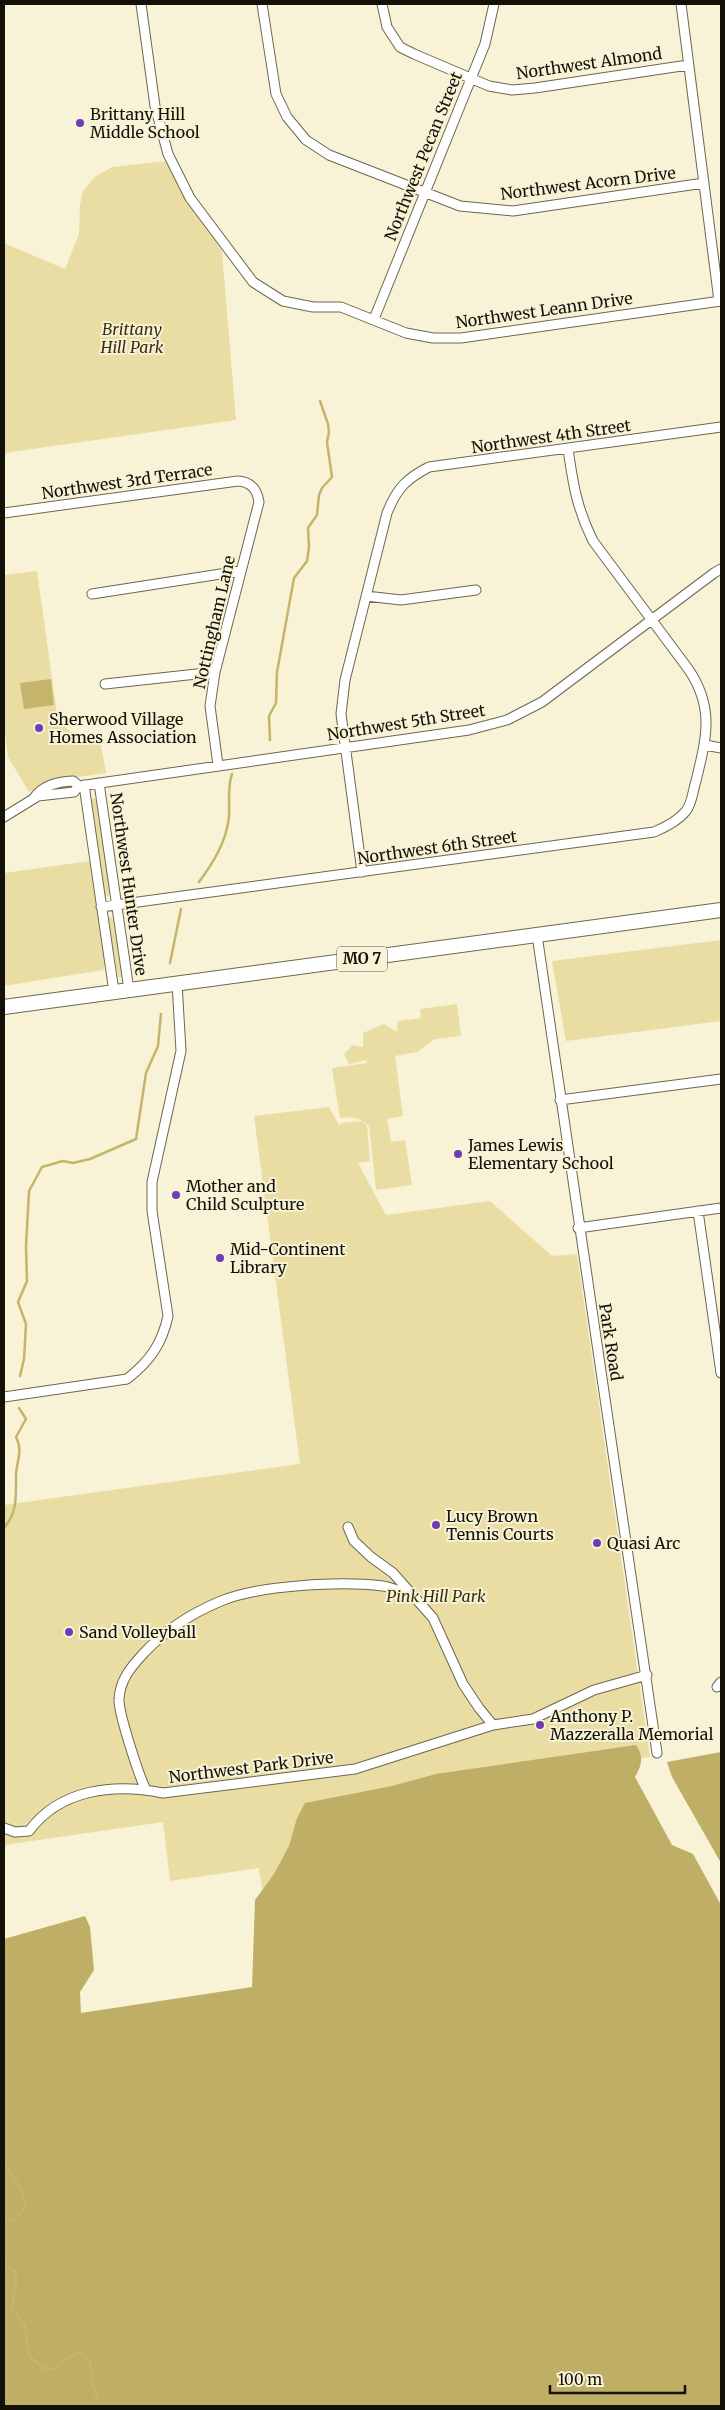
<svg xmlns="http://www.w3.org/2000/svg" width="725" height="2410" viewBox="0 0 725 2410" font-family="Merriweather,serif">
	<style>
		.green { fill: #eadda4 }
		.forest { fill: #bfaf66 }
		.water { fill: #c5b56c }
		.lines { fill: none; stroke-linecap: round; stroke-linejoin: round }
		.stream { stroke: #c5b56c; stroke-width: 2.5 }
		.minor-casing { stroke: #6c674f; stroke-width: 11 }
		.primary-casing { stroke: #6c674f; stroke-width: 16 }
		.minor { stroke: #fff; stroke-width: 9 }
		.primary { stroke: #fff; stroke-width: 14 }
		.poi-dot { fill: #6e3cb3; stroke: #f8f2d6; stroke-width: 2 }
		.labels { text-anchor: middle; stroke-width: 4; stroke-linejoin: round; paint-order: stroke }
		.shield { fill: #f8f2d6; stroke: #585546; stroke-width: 1 }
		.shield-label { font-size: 15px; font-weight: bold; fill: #141208 }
		.street-label { font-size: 16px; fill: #141208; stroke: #f8f2d6 }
		.poi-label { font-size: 16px; fill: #141208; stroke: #f8f2d6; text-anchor: start }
		.park-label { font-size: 16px; font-style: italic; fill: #37300f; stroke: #f8f2d6 }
	</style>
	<rect width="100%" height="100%" fill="#f8f2d6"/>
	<!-- green -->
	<path class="green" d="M167,161L222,252L236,420L4,453V243L65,269L79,234L80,205L83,191L95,177L112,167Z
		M37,571L58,721L84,743L100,740L106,773L49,781L29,792L8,757L4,723V575Z
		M94,798L98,800L111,894L105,897L103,895L90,800Z
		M90,861L105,963L103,970L4,986V873Z
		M110,917L115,920L122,977H118C115,957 110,939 108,918Z
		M721,940V1021L566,1041L552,961Z
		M457,1004L461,1036L435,1039L417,1052L395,1056L403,1116L387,1119L391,1142L405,1140L412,1185L376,1190L369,1126C360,1117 352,1117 340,1118L332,1068L367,1063L366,1060L349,1064L344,1054L353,1045L363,1047V1033L384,1024L397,1032L398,1021L421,1018L420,1009Z
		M329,1107L339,1125L341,1123L362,1121L367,1125L370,1161L358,1163L386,1215L490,1201L552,1256L577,1254L650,1757L313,1805L263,1895L259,1868L170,1881L163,1822L4,1845V1505L300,1464L254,1116Z"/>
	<!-- forest -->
	<path class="forest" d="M636,1745C644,1757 642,1765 635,1777L672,1845L693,1854L721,1905V2406H4V1939L85,1916L90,1927L94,1970L80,1992L81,2013L252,1987L255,1900L274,1874L289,1846L297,1818L305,1803L392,1786L436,1774Z
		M721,1752V1863L672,1777L667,1762Z"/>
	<!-- water -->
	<path class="water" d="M51,679L54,705L24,709L20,683Z"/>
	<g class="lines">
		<!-- stream -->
		<path class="stream" d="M270,740L269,716L276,703L277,672L294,578L307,561L309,547L308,528L317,515L319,495L322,488L332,477L327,442L329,432L328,424L320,401
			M199,882C213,863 227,841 229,816C230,802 227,788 232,774
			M170,963L181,909
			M20,1376L24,1359L26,1324L18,1302L27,1281L26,1246L29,1191L42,1167L63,1161L73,1163L90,1159L136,1139L146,1073L158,1046L161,1014
			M4,1528C17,1513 16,1498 16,1479C15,1464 24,1452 16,1437L26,1419L19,1408
			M4,2166C12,2172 26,2197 26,2207L15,2219L4,2222
			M4,2264L15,2271C19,2285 12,2295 12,2309L25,2325L28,2354L39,2365L46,2369L58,2368L65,2359L80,2353L90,2360L93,2386L100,2406"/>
		<defs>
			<path id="minor" d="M141,4L155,106L168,154L190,198L253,282L283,301L313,307H341L406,333L433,338H461L721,301
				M262,4L276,94L287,117L306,140L329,155L460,206L513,211L704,183
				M382,4L387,27L400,47L414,54L489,86L512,90L535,88L688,65
				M681,4L719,301
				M374,319L485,44L494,4
				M4,513L238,481C251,482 257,489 259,502L215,672L210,706L218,765
				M92,594L240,571
				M366,596L401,600L476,590
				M105,684L215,672
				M705,745L721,748
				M99,783L129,990
				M84,785L114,992
				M34,798C43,785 57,782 73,781L79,786
				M4,817L38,796L74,792L79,786L469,730L507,720L542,702L714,573L721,569
				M362,872L341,714L345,680L387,513C397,488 406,479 429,467L721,427
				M101,907L654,832C666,827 678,821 686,811C692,804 693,790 696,781C706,739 715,709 689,670L593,541C577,509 573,484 568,449
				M537,935L657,1753
				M560,1100L721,1079
				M698,1211L721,1373
				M578,1228L721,1208
				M4,1397L127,1379C150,1361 162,1344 168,1316L152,1211V1182L181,1051L177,983
				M717,1687L721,1682
				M493,1725L533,1719L594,1690L647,1675
				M146,1790C139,1776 118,1712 119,1699C120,1680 131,1667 143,1654C165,1630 192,1613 221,1601C260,1585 341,1581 383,1586C392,1587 402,1592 411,1596
				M4,1828L15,1832L29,1831C60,1789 114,1783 163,1793L355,1769L493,1725L479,1708L463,1684L433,1618L393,1573L371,1557L354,1541L348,1527"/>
			<path id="primary" d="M4,1007L721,910"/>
		</defs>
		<!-- minor casing -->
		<use href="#minor" class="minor-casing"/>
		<!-- primary casing -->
		<use href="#primary" class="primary-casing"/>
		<!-- minor -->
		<use href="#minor" class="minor"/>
		<!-- primary -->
		<use href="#primary" class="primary"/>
	</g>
	<!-- markers -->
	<g class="poi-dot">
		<circle cx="80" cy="123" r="5"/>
		<circle cx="39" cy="728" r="5"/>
		<circle cx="458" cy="1154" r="5"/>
		<circle cx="176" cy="1195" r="5"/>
		<circle cx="220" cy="1258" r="5"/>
		<circle cx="436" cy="1525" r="5"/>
		<circle cx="597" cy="1543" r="5"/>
		<circle cx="69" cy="1632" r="5"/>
		<circle cx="540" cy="1725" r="5"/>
	</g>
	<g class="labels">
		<!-- shield labels -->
		<rect class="shield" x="337" y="946.5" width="50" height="25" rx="4"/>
		<g class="shield-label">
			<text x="362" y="964">MO 7</text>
		</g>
		<!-- street labels -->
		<g class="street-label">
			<text transform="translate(589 63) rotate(-8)" y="6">Northwest Almond</text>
			<text transform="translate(423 156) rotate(-68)" y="6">Northwest Pecan Street</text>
			<text transform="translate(588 183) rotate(-7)" y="6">Northwest Acorn Drive</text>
			<text transform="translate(544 310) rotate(-8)" y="6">Northwest Leann Drive</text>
			<text transform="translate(551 436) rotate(-8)" y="6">Northwest 4th Street</text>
			<text transform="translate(127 481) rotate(-8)" y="6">Northwest 3rd Terrace</text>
			<text transform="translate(214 622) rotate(-77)" y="6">Nottingham Lane</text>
			<text transform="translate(406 722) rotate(-9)" y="6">Northwest 5th Street</text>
			<text transform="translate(437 847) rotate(-8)" y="6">Northwest 6th Street</text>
			<text transform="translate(129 884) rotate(82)" y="6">Northwest Hunter Drive</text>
			<text transform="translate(611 1342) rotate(81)" y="6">Park Road</text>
			<text transform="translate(251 1767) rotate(-7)" y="6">Northwest Park Drive</text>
		</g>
		<!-- poi labels -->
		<g class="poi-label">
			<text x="90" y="120">Brittany Hill<tspan x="90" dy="18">Middle School</tspan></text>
			<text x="49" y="725">Sherwood Village<tspan x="49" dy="18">Homes Association</tspan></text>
			<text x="468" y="1151">James Lewis<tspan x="468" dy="18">Elementary School</tspan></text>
			<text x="186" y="1192">Mother and<tspan x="186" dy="18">Child Sculpture</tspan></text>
			<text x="230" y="1255">Mid-Continent<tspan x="230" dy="18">Library</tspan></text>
			<text x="446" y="1522">Lucy Brown<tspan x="446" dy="18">Tennis Courts</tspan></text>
			<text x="607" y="1549">Quasi Arc</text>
			<text x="79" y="1638">Sand Volleyball</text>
			<text x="550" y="1722">Anthony P.<tspan x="550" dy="18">Mazzeralla Memorial</tspan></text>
		</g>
		<!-- park labels -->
		<g class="park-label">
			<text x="132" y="335">Brittany<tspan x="132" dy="18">Hill Park</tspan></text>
			<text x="436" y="1602">Pink Hill Park</text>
		</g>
	</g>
	<!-- border -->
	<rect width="725" height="2410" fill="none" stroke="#141208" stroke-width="10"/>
	<!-- scale -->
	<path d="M550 2385v8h135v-8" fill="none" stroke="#141208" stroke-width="2.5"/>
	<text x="558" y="2385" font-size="15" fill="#141208" stroke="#f8f2d6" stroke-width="4" paint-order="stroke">100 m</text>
</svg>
